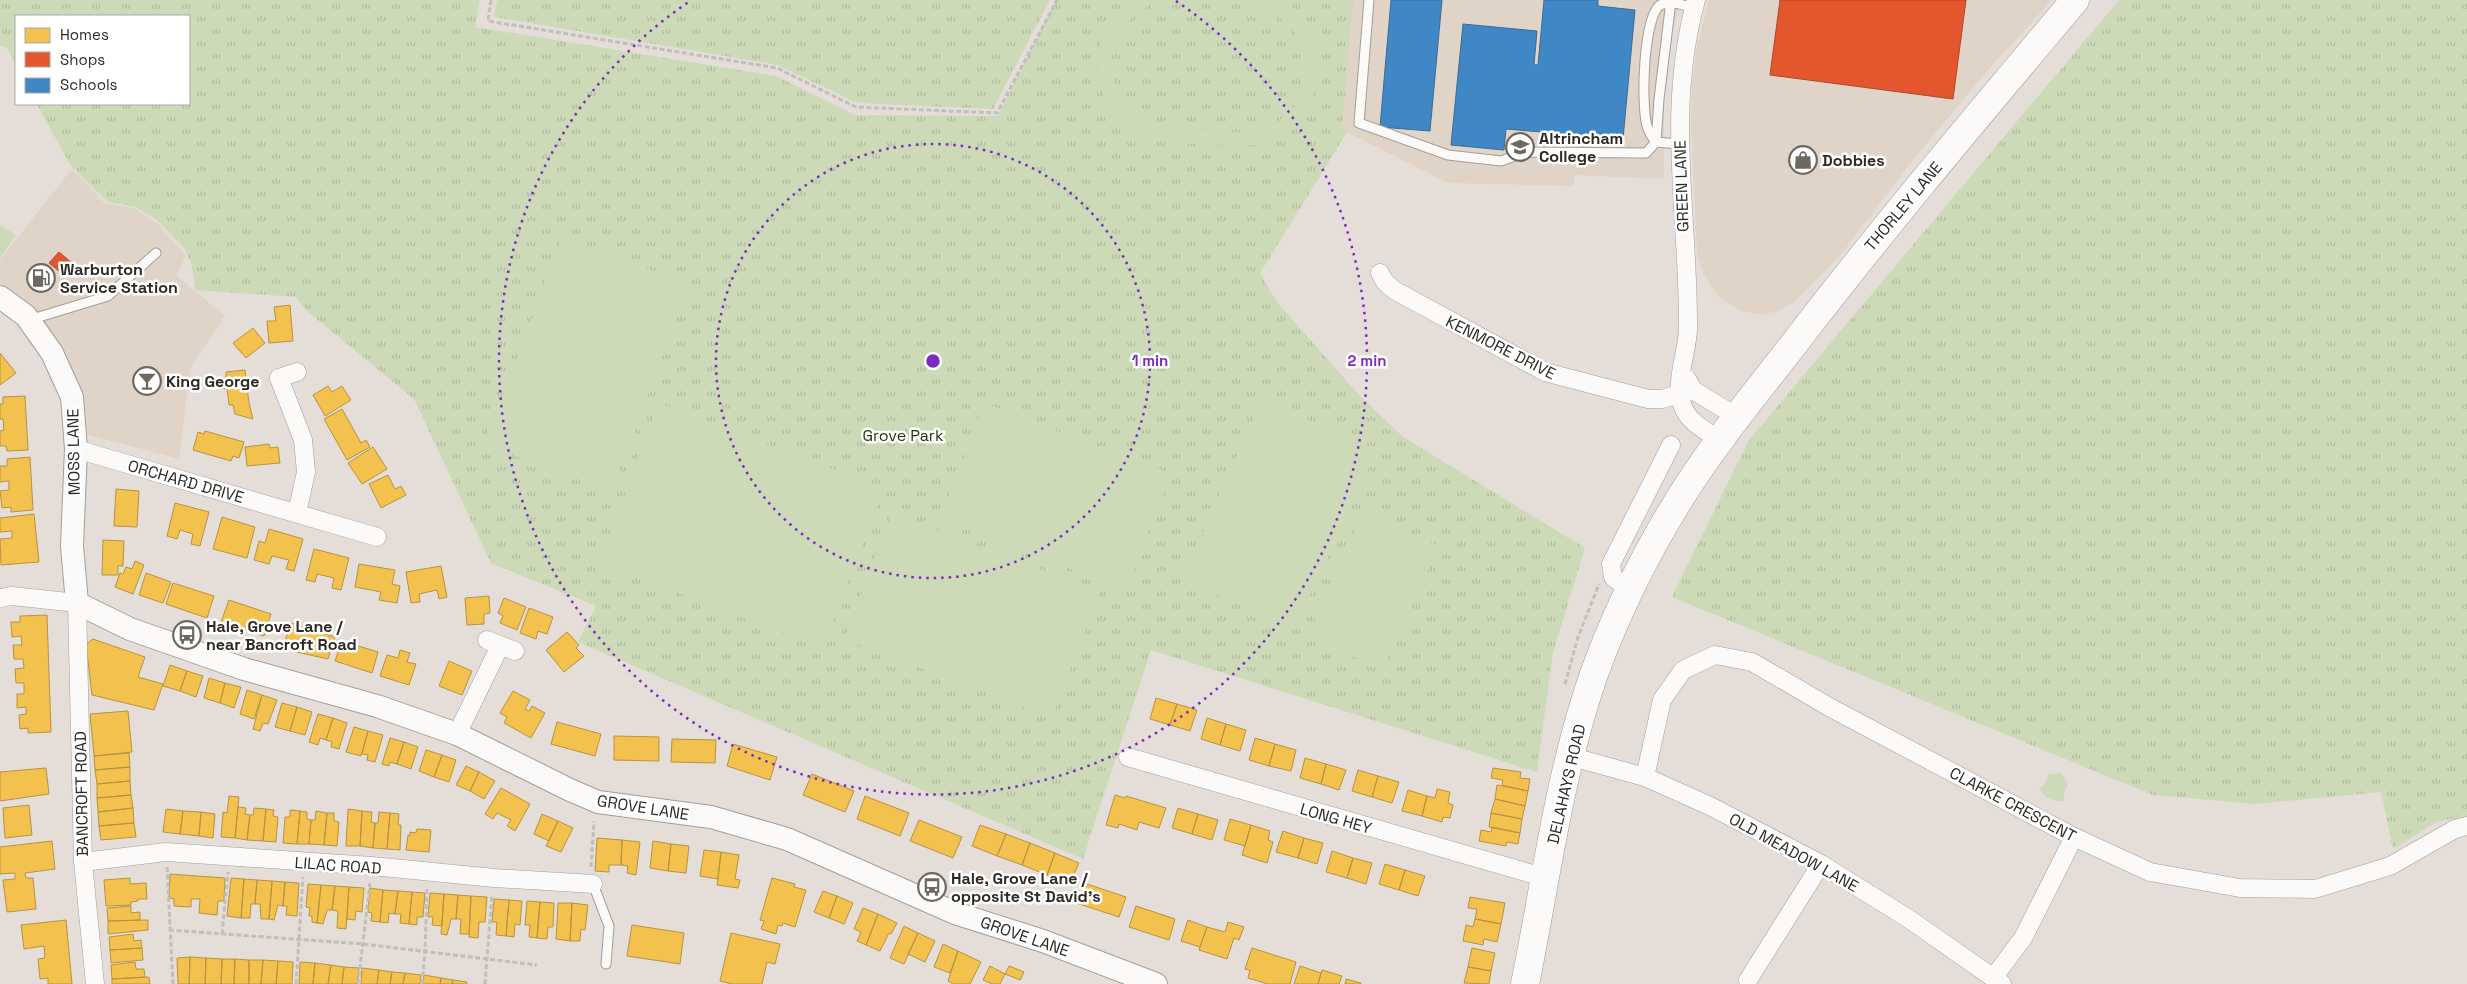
<svg xmlns="http://www.w3.org/2000/svg" width="2467" height="984" viewBox="0 0 2467 984" font-family="'Space Grotesk',sans-serif">
	<style>
		.built { fill: #e0d3c7 }
		.grass { fill: url(#grass-tufts) }
		.garden { fill: #ccdab7 }
		.homes { fill: #f2c14e; stroke: #b79341 }
		.shops { fill: #e4572e; stroke: #ad492b }
		.schools { fill: #3f88c5; stroke: #3a6c95 }
		.lines { fill: none; stroke-linecap: round; stroke-linejoin: round }
		.service-casing { stroke: #a49e9a; stroke-width: 11 }
		.minor-casing { stroke: #a49e9a; stroke-width: 19 }
		.tertiary-casing { stroke: #a49e9a; stroke-width: 24 }
		.primary-casing { stroke: #a49e9a; stroke-width: 29 }
		.path { stroke: #c1bfbd; stroke-width: 3; stroke-dasharray: 5 2.5; stroke-linecap: butt }
		.service { stroke: #fbfaf9; stroke-width: 9 }
		.minor { stroke: #fbfaf9; stroke-width: 18 }
		.tertiary { stroke: #fbfaf9; stroke-width: 22 }
		.primary { stroke: #fbfaf9; stroke-width: 28 }
		.ring { fill: none; stroke: #7b2cbf; stroke-width: 2.5; stroke-dasharray: 2.5 5 }
		.labels { text-anchor: middle; stroke-width: 5; stroke-linejoin: round; paint-order: stroke }
		.poi-label { font-size: 16px; font-weight: bold; fill: #2e2924; stroke: #fff; text-anchor: start }
		.street-label { font-size: 16px; fill: #2e2924; stroke: #fff }
		.park-label { font-size: 16px; fill: #1d3204; stroke: #fff }
		.centre { fill: #7b2cbf; stroke: #fff; stroke-width: 2.5 }
		.ring-label { font-size: 15px; text-anchor: middle; font-weight: bold; fill: #7b2cbf; stroke: #fff; stroke-width: 5; stroke-linejoin: round; paint-order: stroke }
	</style>
	<defs>
		<pattern id="grass-tufts" width="24" height="20" patternUnits="userSpaceOnUse" patternTransform="scale(1.25)"><rect width="24" height="20" fill="#ccdab7"/><path d="M3 7l-1-3M5 7V3M7 7l1-3M15 17l-1-3M17 17v-4M19 17l1-3" fill="none" stroke="#b0bb9d"/></pattern>
	</defs>
	<rect width="100%" height="100%" fill="#e5ded8"/>
	<!-- built -->
	<path class="built" d="M1056,0H1681L1671,36L1666,69L1664,108V179L1574,175V186L1448,183L1347,132L1262,270Z
		M1709,0H2052L1986,72L1909,165L1838,258L1794,302L1778,311L1762,315L1740,311L1717,295L1704,275L1697,255L1691,128L1692,87L1696,50Z
		M72,169L105,204L134,208L158,224L186,256L176,275L225,316L190,368L179,459L82,433L49,329L23,299L0,283V260Z"/>
	<!-- grass -->
	<path class="grass" d="M0,0H480L475,27L776,76L855,115L998,116L1056,0H1353L1342,125L1347,132L1260,273L1277,302L1359,395L1403,437L1585,548L1553,652L1537,772L1151,650L1083,859L578,642L596,606L491,563L414,399L307,311L296,297L196,290L191,263L184,248L157,220L133,206L108,202L70,165L37,104H189V16H16V66L7,48L0,45Z
		M497,0H1050L993,109L857,103L777,65L494,17Z
		M2119,0H2467V817L2438,821L2393,849L2381,792L2255,804L2153,795L1672,597L1749,440Z"/>
	<!-- garden -->
	<path class="garden" d="M1130,0H1165C1108,10 1090,92 1144,120C1163,130 1190,128 1211,130C1231,132 1252,135 1271,126C1323,98 1316,28 1261,8C1239,0 1210,2 1186,0C1203,0 1270,0 1281,1C1328,21 1329,87 1299,121C1290,131 1278,140 1265,143C1239,150 1153,144 1131,129C1085,96 1088,34 1130,0Z
		M0,225L16,235L0,258Z
		M563,236L690,285L611,492L484,444Z
		M1263,399L1376,450L1295,630L1182,578Z
		M659,403L884,488L823,648L599,563Z
		M984,403L1170,473L1126,590L940,520Z
		M1363,512L1439,546L1383,670L1307,636Z
		M892,513L1100,592L1052,718L844,639Z
		M2062,773L2068,784L2064,793V801C2053,802 2046,798 2039,789L2045,784L2049,774Z"/>
	<!-- homes -->
	<path class="homes" d="M290,305L293,341L269,343L267,321H276L274,307Z
		M253,328L265,343L246,358L233,343Z
		M0,353L16,373L0,385Z
		M245,370L249,403L253,419L235,414L233,405H229L227,388L220,389L217,386L220,379L226,378V372Z
		M328,386L332,392L342,386L351,400L325,416L313,395Z
		M25,396L28,450L7,451L6,446H0V431L4,430L3,419H0V404H3V397Z
		M342,409L361,443L366,440L370,447L347,460L324,419Z
		M205,431L244,442L239,458L233,456L231,461L193,450L198,432L204,434Z
		M269,444L270,448L278,447L280,463L247,466L245,447Z
		M373,447L387,469L362,484L348,463Z
		M30,457L33,510L11,512V507L2,508L0,491L9,490V481L0,482V466H7V459Z
		M388,475L395,489L401,486L406,495L381,508L369,484Z
		M116,489L139,491L137,527L114,526Z
		M175,503L209,512L200,546L191,544L193,534L180,530L177,539L167,536Z
		M34,514L39,562L1,565L0,539L12,538V531L0,532V518Z
		M222,517L255,527L247,558L213,549Z
		M269,529L303,539L294,571L286,569L289,560L272,556L269,564L254,560L259,541L265,543Z
		M103,540L124,541L123,566H118V575H102Z
		M314,549L349,558L341,590L332,588L334,578L317,574L315,582L306,580Z
		M135,561L144,565L133,594L115,587L120,573L123,574L126,567L132,569Z
		M359,564L395,570L392,584L400,586L397,603L379,600L381,592L355,587Z
		M441,566L447,597L439,599L437,590L419,594L420,602L411,603L406,572Z
		M146,573L171,582L163,603L139,595Z
		M173,583L214,596L207,618L166,604Z
		M489,596L490,613L484,614V624L467,625L465,598Z
		M504,598L526,607L517,630L500,623L503,616L498,613Z
		M229,600L271,614L264,636L221,622Z
		M529,608L553,617L547,634L538,631L536,639L520,633Z
		M47,615L51,732L28,733V728L20,729L19,715L26,714V707L17,708V694H24V683H16L15,669L24,668L23,659H14L13,645H22L21,636L12,637L11,622H20V616Z
		M291,623L335,637L328,659L292,651L293,647L284,644Z
		M567,632L579,645L576,648L584,656L564,672L546,650Z
		M93,639L145,657L138,677L163,684L154,710L92,695L86,644Z
		M342,641L378,652L372,673L335,661Z
		M400,650L410,653L407,662L416,664L409,685L380,676L387,655L398,658Z
		M449,661L472,671L462,695L439,686Z
		M170,665L187,671L180,691L163,686Z
		M187,671L203,676L196,697L180,691Z
		M209,678L225,683L220,703L204,698Z
		M225,683L241,687L234,708L220,703Z
		M247,690L262,695L254,719L240,714Z
		M513,691L530,700L525,709L529,711L532,706L545,713L531,738L504,723L507,717L500,713Z
		M262,695L277,700L268,724L263,723L260,731L253,729Z
		M1156,698L1177,704L1170,725L1150,719Z
		M282,703L297,707L290,731L275,727Z
		M1177,704L1197,710L1190,731L1170,725Z
		M297,707L312,712L305,735L290,731Z
		M128,711L132,752L94,756L90,714Z
		M318,714L333,718L326,740L320,738L318,745L309,742Z
		M333,718L347,723L339,749L331,747L332,742L326,740Z
		M1207,718L1226,724L1220,745L1201,739Z
		M557,722L601,734L595,756L551,744Z
		M1226,724L1246,730L1240,751L1220,745Z
		M354,727L368,731L361,756L346,752Z
		M368,731L383,735L375,762L367,760L368,755L362,754Z
		M614,736L659,737V761L614,760Z
		M390,738L404,742L397,764L390,762L389,766L382,764Z
		M1255,738L1275,744L1269,766L1249,760Z
		M672,739L716,740L715,763L671,762Z
		M404,742L418,747L411,769L397,764Z
		M733,744L777,757L770,780L727,766Z
		M1275,744L1296,750L1291,771L1269,766Z
		M426,750L442,755L434,777L419,771Z
		M129,753L130,767L95,770L94,756Z
		M442,755L456,760L449,782L434,777Z
		M1305,758L1326,764L1321,784L1300,778Z
		M1326,764L1346,770L1339,790L1321,784Z
		M466,766L479,772L470,791L456,785Z
		M130,767V781L97,784L95,770Z
		M46,768L49,794L0,801V772Z
		M1493,768L1521,772L1520,778L1530,779L1528,791L1502,785L1503,780L1491,778Z
		M1358,770L1378,776L1372,797L1352,791Z
		M479,772L495,781L484,799L470,791Z
		M812,774L854,791L845,812L803,795Z
		M1378,776L1399,782L1392,803L1372,797Z
		M130,781L131,795L97,798V784Z
		M1497,785L1528,791L1525,806L1495,799Z
		M501,788L530,804L515,831L507,826L511,820L497,813L493,819L485,814Z
		M1437,789L1450,792L1448,803L1453,805L1450,818L1443,817L1442,822L1422,816L1427,796L1435,798Z
		M1408,790L1427,796L1422,816L1402,811Z
		M131,795L133,808L98,812L97,798Z
		M1115,795L1125,798L1126,796L1166,808L1159,828L1139,822L1137,830L1119,824L1118,828L1106,825Z
		M229,796L239,797L235,838L221,837L223,812L227,813Z
		M865,796L909,813L900,836L857,819Z
		M1495,799L1525,806L1522,819L1491,813Z
		M29,805L32,835L5,838L3,808Z
		M238,807L246,808L245,814L250,815L247,840L235,838Z
		M133,808L134,823L99,826L98,812Z
		M254,808L266,809L263,841L247,840L250,815H253Z
		M1178,808L1198,814L1192,834L1172,828Z
		M166,809L183,811L180,834L163,832Z
		M266,809L274,810L273,816L278,817L276,842L263,841Z
		M348,809L362,811L360,846H346Z
		M290,810L300,811L297,844L283,843L285,817H290Z
		M183,811L201,812L199,836L180,834Z
		M300,811L307,812V819L311,820L309,844H297Z
		M316,811L327,813L324,845L309,844L311,820H315Z
		M362,811L372,812L371,822L375,823L373,848L360,846Z
		M201,812L215,814L213,838L199,836Z
		M379,812L390,813L387,849L373,848L375,823H378Z
		M327,813H334V821L339,822L337,846L324,845Z
		M390,813L399,814L398,825H401L400,850L387,849Z
		M1491,813L1522,819L1520,833L1489,827Z
		M542,814L558,821L549,841L534,834Z
		M1198,814L1218,820L1212,840L1192,834Z
		M1230,819L1251,825L1245,846L1224,840Z
		M919,820L962,837L953,858L910,841Z
		M558,821L573,828L561,852L546,846Z
		M134,823L136,837L101,840L99,826Z
		M980,825L1006,834L997,856L972,846Z
		M1251,825L1270,831L1268,840L1273,842L1267,863L1242,855Z
		M1492,827L1520,833L1518,844L1507,842L1506,846L1479,841L1481,830L1491,832Z
		M417,829L431,830L429,852L406,850L408,835L410,836V832L416,833Z
		M1283,831L1304,838L1298,858L1276,852Z
		M1006,834L1030,843L1022,865L997,856Z
		M597,838L622,840L621,865H609V872L595,871Z
		M1304,838L1323,843L1317,864L1298,858Z
		M622,840L640,842L636,875L627,873L628,866L621,865Z
		M52,841L55,869L25,873L26,878H33L36,909L7,912L3,880L15,879V873L0,874V847Z
		M653,841L671,844L668,871L650,868Z
		M1030,843L1055,853L1047,875L1022,865Z
		M671,844L689,846L686,873L668,871Z
		M704,850L721,852L718,879L700,876Z
		M1332,851L1353,858L1347,878L1326,872Z
		M721,852L739,855L735,879L740,880L738,888L717,885Z
		M1055,853L1079,863L1070,883L1047,875Z
		M1353,858L1372,863L1366,884L1347,878Z
		M1385,864L1405,870L1399,890L1379,884Z
		M1405,870L1425,876L1418,896L1399,890Z
		M170,874L225,878L224,901H218L217,915L199,913L200,899H191V907L174,906V899L169,898Z
		M130,878V884L146,883L147,899H138V901L131,902V905L106,906L104,880Z
		M231,878L244,879L241,918L227,916Z
		M772,878L795,884L794,887L806,890L795,927L783,923L782,926L778,925L776,934L761,929L764,921L760,920Z
		M244,879L257,880L255,904H251L250,918H241Z
		M257,880L272,881L269,919H261L260,904H255Z
		M272,881L285,882L283,906L278,905L274,920L269,919Z
		M285,882L299,883L297,916L286,915L287,906H283Z
		M308,884L321,885L317,923L312,922V916H309L310,908L306,907Z
		M1087,884L1126,897L1119,917L1079,904Z
		M321,885L335,886L332,910H327L323,924L317,923Z
		M335,886L349,887L346,929L337,928L338,911L332,910Z
		M349,887L364,888L362,912L356,911L355,920L347,919Z
		M370,888L383,890L380,922L371,921L372,913L368,912Z
		M383,890L398,891L395,914L389,913L388,923L380,922Z
		M398,891L412,892L409,924L400,923L401,914H395Z
		M823,891L837,896L829,918L814,912Z
		M412,892L425,893L423,917H417V925L409,924Z
		M430,893L444,894L442,926L432,925L433,917H428Z
		M444,894L458,895L456,919H451L447,935L441,934Z
		M458,895L471,896L469,934H460L461,919H456Z
		M471,896L487,897L485,922H479L478,938L469,937Z
		M837,896L853,903L844,924L829,918Z
		M1470,897L1505,903L1501,924L1475,919L1477,909L1468,908Z
		M494,899L509,900L506,936L496,935L497,922H492Z
		M509,900L522,901L520,925L515,924L514,937L506,936Z
		M527,901L540,902L537,938L529,937L530,925H525Z
		M540,902L554,903L553,927H548L547,939L537,938Z
		M558,903H572L570,941L556,939Z
		M572,903L588,905L585,930L581,929L580,941H570Z
		M131,906V913L140,912V920L108,921L107,908Z
		M1136,906L1175,919L1169,940L1129,927Z
		M863,908L878,914L866,945L857,941L861,932L854,929Z
		M878,914L897,923L891,934L889,933L880,951L866,945Z
		M1475,919L1501,924L1497,942L1484,939L1483,945L1463,941L1466,925L1473,927Z
		M66,920L72,984H48V978L40,979L38,959L45,958L44,946L24,949L21,925Z
		M148,920V930L108,934V921Z
		M1188,920L1207,927L1200,947L1181,941Z
		M1228,922L1244,927L1239,940L1234,938L1227,959L1199,950L1207,927L1225,932Z
		M632,925L684,933L680,964L627,956Z
		M904,926L918,933L904,964L890,958Z
		M731,933L780,944L775,964L767,962L762,984H732L720,981Z
		M918,933L935,941L925,962L908,954Z
		M133,934L134,941L141,940L142,948L110,950L109,937Z
		M943,944L958,951L950,973L934,967Z
		M142,948L143,960L111,963L110,950Z
		M1252,948L1296,962L1290,984H1268L1248,978L1250,970L1245,969Z
		M1472,948L1495,953L1491,971L1468,967Z
		M958,951L981,962L970,984H953L948,981Z
		M190,957L189,984H178L177,958Z
		M190,957L206,958L205,984H189Z
		M206,958L222,959L221,984H205Z
		M222,959H235L234,984H221Z
		M235,959L249,960V984H234Z
		M249,960H263L261,984H249Z
		M263,960L278,961L276,984H261Z
		M278,961L293,962L292,984H276Z
		M135,962L136,969H144L145,977L112,979L111,965Z
		M300,962L315,963L313,984H299Z
		M315,963L331,965L328,984H313Z
		M331,965L344,967L342,984H328Z
		M990,966L1005,974L1000,984H992L983,980Z
		M1009,966L1024,972L1020,980L1005,974Z
		M1300,966L1321,973L1318,984H1294Z
		M344,967L359,968L357,984H342Z
		M1468,967L1491,971L1489,984L1464,983Z
		M362,968L379,970L377,984H361Z
		M379,970L392,972L390,984H377Z
		M1322,970L1342,976L1339,984H1318Z
		M392,972L405,973L403,984H390Z
		M405,973L421,975L420,984H403Z
		M424,975L441,978L440,984H423Z
		M149,977L150,984H112V979Z
		M441,978L453,980L452,984H440Z
		M1346,979L1361,983V984H1345Z
		M453,980L467,982V984H452Z"/>
	<!-- shops -->
	<path class="shops" d="M1780,0H1966L1953,99L1770,75Z
		M59,252L73,264L65,276L49,263Z"/>
	<!-- schools -->
	<path class="schools" d="M1391,0H1442L1430,131L1380,127Z
		M1544,0H1598V6L1635,10L1623,139L1506,129L1504,150L1451,145L1463,24L1537,31L1534,65H1538Z"/>
	<g class="lines">
		<defs>
			<path id="service" d="M1369,0L1359,123L1448,155L1501,161L1526,152L1646,153L1656,142L1659,99L1671,1
				M1679,144L1656,142C1652,137 1649,133 1647,126C1641,105 1643,18 1660,5C1670,0 1683,5 1694,8
				M29,320L108,296L156,253
				M593,884L609,926L606,964"/>
			<path id="minor" d="M1696,0C1665,112 1689,217 1688,329C1687,354 1675,380 1682,404C1687,422 1706,431 1720,440
				M1380,273L1385,282L1394,290L1545,372L1648,399H1662L1693,390
				M1687,379L1693,390L1737,417
				M76,449L377,537
				M297,513L306,472L303,440L279,378L297,372
				M1630,590L1613,577L1611,564L1671,445
				M0,598L12,596L77,603L83,862L95,984
				M487,640L515,651
				M457,734L500,646
				M1569,756L1645,777L1710,806L1821,864L1909,919L2002,984
				M1128,757L1546,878
				M1645,777L1662,700L1683,670L1715,655L1752,662L1831,708L2074,837L2150,872L2240,888L2315,889L2390,866L2455,829L2467,826
				M83,862L166,852L372,866L494,878L593,884
				M1993,978L2023,938L2074,837
				M1748,980L1821,864"/>
			<path id="tertiary" d="M0,297L26,316L52,353L72,397L76,449L72,546L77,603L130,629L244,669L377,706L457,734L570,790L598,802L711,817L787,839L955,913L1043,941L1156,984"/>
			<path id="primary" d="M1525,984C1546,881 1559,774 1594,674C1616,613 1646,553 1680,498C1715,442 1757,392 1797,340C1886,224 1981,112 2075,0"/>
		</defs>
		<!-- service casing -->
		<use href="#service" class="service-casing"/>
		<!-- minor casing -->
		<use href="#minor" class="minor-casing"/>
		<!-- tertiary casing -->
		<use href="#tertiary" class="tertiary-casing"/>
		<!-- primary casing -->
		<use href="#primary" class="primary-casing"/>
		<!-- path -->
		<path class="path" d="M491,0L488,21L777,68L856,107L997,113L1057,0
			M1565,684L1578,637L1599,584
			M167,867L173,984
			M591,867L594,821
			M169,930L363,944L537,965
			M222,934L228,872
			M296,984L303,877
			M358,984L370,883
			M422,984L425,952L427,887
			M485,984L492,895"/>
		<!-- service -->
		<use href="#service" class="service"/>
		<!-- minor -->
		<use href="#minor" class="minor"/>
		<!-- tertiary -->
		<use href="#tertiary" class="tertiary"/>
		<!-- primary -->
		<use href="#primary" class="primary"/>
	</g>
	<!-- distance rings -->
	<g class="ring">
		<circle cx="933" cy="361" r="217"/>
		<path d="M1176 1A434 434 0 1 1 690 1"/>
	</g>
	<!-- icons -->
	<defs>
		<symbol id="school-ring" viewBox="-11 -11 22 22"><circle r="9.5" fill="#fff" stroke="#6e6863" stroke-width="1.5"/><path d="M0-5L7-2L0 1L-7-2ZM-4 1L0 2.5L4 1V4Q0 6-4 4Z" fill="#6e6863"/></symbol>
		<symbol id="shop-ring" viewBox="-11 -11 22 22"><circle r="9.5" fill="#fff" stroke="#6e6863" stroke-width="1.5"/><path d="M-5-2.5h2.3a2.7 3.5 0 0 1 5.4 0H5L5.5 6h-11ZM-1.5-2.5h3a1.5 2.3 0 0 0-3 0Z" fill="#6e6863"/></symbol>
		<symbol id="fuel-ring" viewBox="-11 -11 22 22"><circle r="9.5" fill="#fff" stroke="#6e6863" stroke-width="1.5"/><path d="M-5.5-6h7V0h2V4h1.3V-2.5L3-4.5l.8-.8L6-3V5H2.5V1h-1V6h-7ZM-4.2-4.7v3.2H.2V-4.7Z" fill="#6e6863"/></symbol>
		<symbol id="bar-ring" viewBox="-11 -11 22 22"><circle r="9.5" fill="#fff" stroke="#6e6863" stroke-width="1.5"/><path d="M-6-5H6L.8 .8V4.5H3.5V6h-7V4.5H-.8V.8Z" fill="#6e6863"/></symbol>
		<symbol id="bus-ring" viewBox="-11 -11 22 22"><circle r="9.5" fill="#fff" stroke="#6e6863" stroke-width="1.5"/><path d="M-5-6H5V4H4V6H2V4H-2V6H-4V4H-5ZM-3.5-4V0h7V-4ZM-3.5 1.2v1.5H-2V1.2ZM2 1.2v1.5H3.5V1.2Z" fill="#6e6863"/></symbol>
	</defs>
	<g fill-rule="evenodd">
		<use href="#school-ring" x="1504" y="131" width="32" height="32"/>
		<use href="#shop-ring" x="1787" y="144" width="32" height="32"/>
		<use href="#fuel-ring" x="25" y="262" width="32" height="32"/>
		<use href="#bar-ring" x="131" y="365" width="32" height="32"/>
		<use href="#bus-ring" x="171" y="619" width="32" height="32"/>
		<use href="#bus-ring" x="916" y="871" width="32" height="32"/>
	</g>
	<g class="labels">
		<!-- poi labels -->
		<g class="poi-label">
			<text x="1539" y="144">Altrincham<tspan x="1539" dy="18">College</tspan></text>
			<text x="1822" y="166">Dobbies</text>
			<text x="60" y="275">Warburton<tspan x="60" dy="18">Service Station</tspan></text>
			<text x="166" y="387">King George</text>
			<text x="206" y="632">Hale, Grove Lane /<tspan x="206" dy="18">near Bancroft Road</tspan></text>
			<text x="951" y="884">Hale, Grove Lane /<tspan x="951" dy="18">opposite St David's</tspan></text>
		</g>
		<!-- street labels -->
		<g class="street-label">
			<text transform="translate(1681 186) rotate(-92)" y="6">GREEN LANE</text>
			<text transform="translate(1903 206) rotate(-50)" y="6">THORLEY LANE</text>
			<text transform="translate(1501 347) rotate(27)" y="6">KENMORE DRIVE</text>
			<text transform="translate(73 452) rotate(-91)" y="6">MOSS LANE</text>
			<text transform="translate(186 481) rotate(16)" y="6">ORCHARD DRIVE</text>
			<text transform="translate(1566 784) rotate(-77)" y="6">DELAHAYS ROAD</text>
			<text transform="translate(81 794) rotate(-91)" y="6">BANCROFT ROAD</text>
			<text transform="translate(2013 804) rotate(28)" y="6">CLARKE CRESCENT</text>
			<text transform="translate(643 807) rotate(9)" y="6">GROVE LANE</text>
			<text transform="translate(1336 818) rotate(16)" y="6">LONG HEY</text>
			<text transform="translate(1794 852) rotate(29)" y="6">OLD MEADOW LANE</text>
			<text transform="translate(338 865) rotate(4)" y="6">LILAC ROAD</text>
			<text transform="translate(1025 936) rotate(19)" y="6">GROVE LANE</text>
		</g>
		<!-- park labels -->
		<g class="park-label">
			<text x="903" y="441">Grove Park</text>
		</g>
	</g>
	<circle cx="933" cy="361" r="8" class="centre"/>
	<g class="ring-label">
		<text x="1150" y="366">1 min</text>
		<text x="1367" y="366">2 min</text>
	</g>
	<!-- legend -->
	<rect x="15" y="15" width="175" height="90" fill="#ffffff" stroke="#aba9a7"/>
	<rect x="25" y="28" width="25" height="15" fill="#f2c14e" stroke="#aba9a7"/>
	<text x="60" y="40" font-size="15" fill="#2e2924">Homes</text>
	<rect x="25" y="52" width="25" height="15" fill="#e4572e" stroke="#aba9a7"/>
	<text x="60" y="65" font-size="15" fill="#2e2924">Shops</text>
	<rect x="25" y="78" width="25" height="15" fill="#3f88c5" stroke="#aba9a7"/>
	<text x="60" y="90" font-size="15" fill="#2e2924">Schools</text>
</svg>
